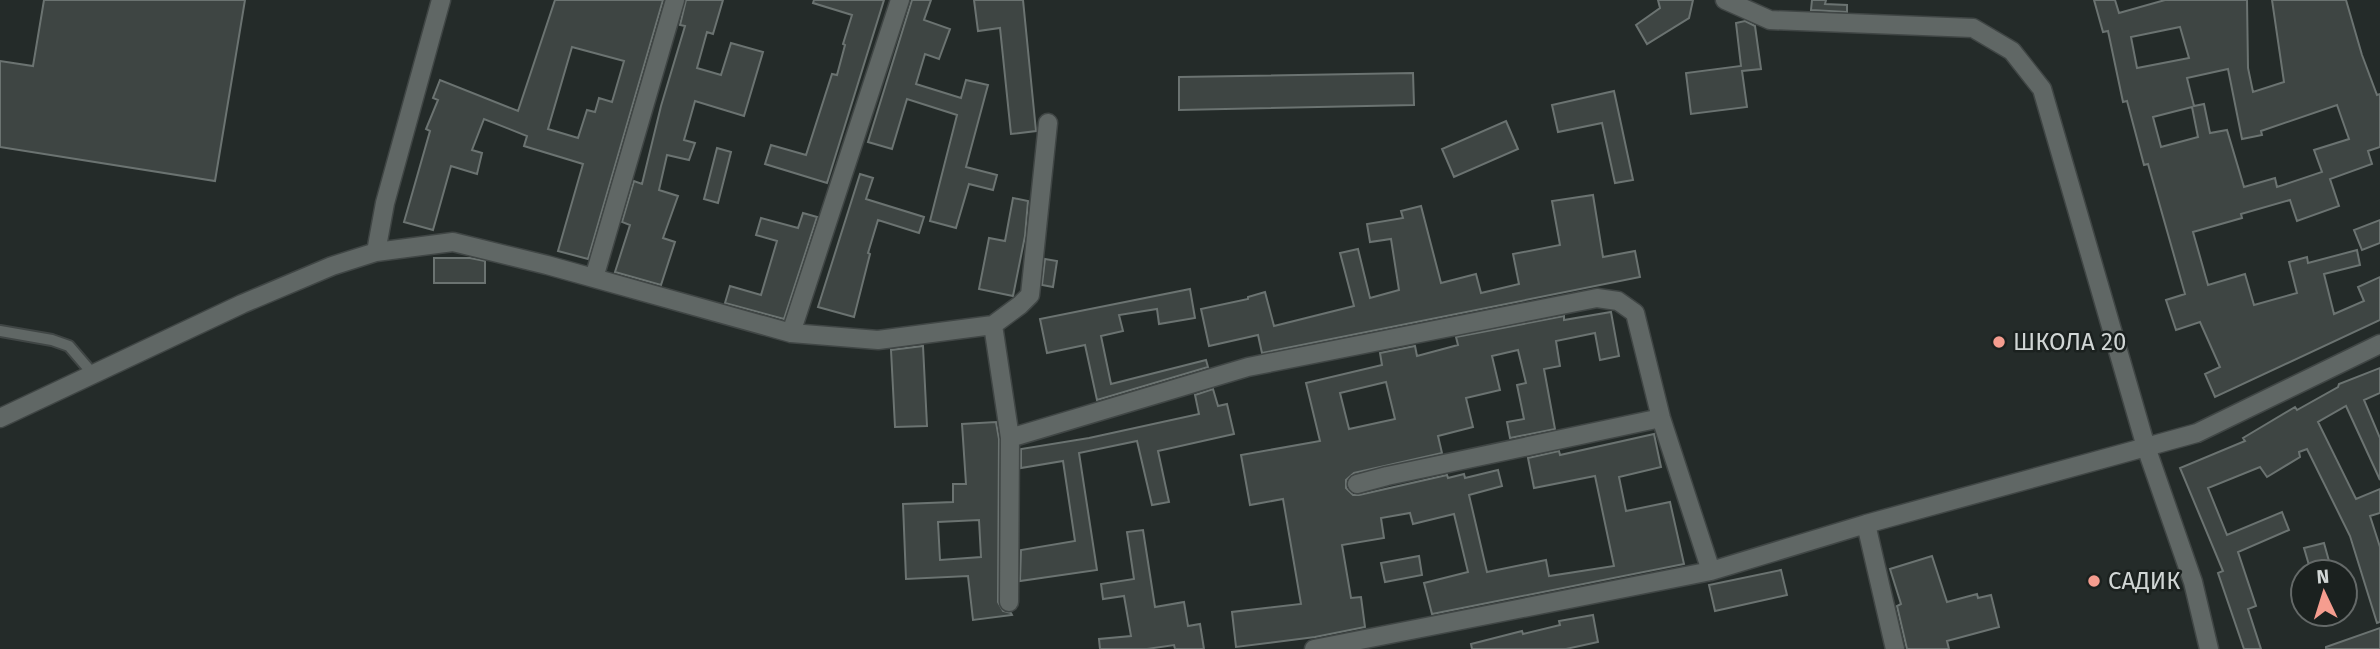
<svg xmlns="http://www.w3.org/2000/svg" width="2380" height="649" viewBox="0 0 2380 649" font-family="'Fira Sans',sans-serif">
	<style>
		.building { fill: #3e4543; stroke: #6b7371; stroke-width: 2; fill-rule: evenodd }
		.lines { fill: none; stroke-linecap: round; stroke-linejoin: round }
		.lane-casing { stroke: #404645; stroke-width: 14 }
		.street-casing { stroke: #404645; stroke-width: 21 }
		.lane { stroke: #606765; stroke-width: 10 }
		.street { stroke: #606765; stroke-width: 18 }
		.poi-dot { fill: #f59d8f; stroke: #1b211f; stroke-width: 2.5 }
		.labels { text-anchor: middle; stroke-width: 5; stroke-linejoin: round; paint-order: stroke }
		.poi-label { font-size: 24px; fill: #d1d6d5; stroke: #1b211f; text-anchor: start }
	</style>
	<rect width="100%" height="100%" fill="#242b29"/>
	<!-- building -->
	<path class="building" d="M44,0H245L215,181L0,147V61L33,66Z
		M555,0H663L588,259L558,251L583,164L524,146L527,136L484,119L472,150L482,153L477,174L451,166L433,230L404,222L430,131L426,129L438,100L433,98L440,80L518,111ZM572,47L624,61L612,102L599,98L595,112L587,110L578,138L548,129Z
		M686,0H723L713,34L707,32L697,68L721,75L731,43L763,52L744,116L695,101L684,140L695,143L689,160L667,155L659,190L678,196L663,238L675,242L661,285L615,272L630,225L622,222L634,181L642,184L661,106L685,26L680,25Z
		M814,0H884L827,183L765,164L771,145L806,155L832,74L837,75L845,45L843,44L852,15L813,3Z
		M912,0H931L924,20L950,29L939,59L925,54L916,84L961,98L966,80L988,85L966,167L997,175L993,190L969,184L956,228L930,221L957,115L907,99L892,149L868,142Z
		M974,0H1023L1036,131L1011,134L1000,28L978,31Z
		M1658,0H1693L1689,18L1647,44L1636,25L1660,8Z
		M1812,0H1826L1825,4L1847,5V12L1811,10Z
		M2094,0H2115L2119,13L2165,0H2247L2248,68L2253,92L2284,82L2272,0H2346L2362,55L2377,95L2380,94V147L2368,151L2372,164L2330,179L2339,206L2297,221L2290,200L2241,214L2242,218L2193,232L2208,285L2245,274L2254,305L2297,293L2289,262L2307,257L2308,263L2357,250L2360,265L2324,274L2334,314L2364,301L2358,287L2380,277V320L2215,397L2205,374L2220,367L2200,322L2176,330L2166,300L2185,294L2148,164L2144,165L2127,101L2123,102L2108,31L2103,32ZM2180,27L2189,58L2137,68L2131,37ZM2228,69L2242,139L2262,135L2261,131L2337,105L2349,139L2314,150L2322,172L2277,187L2275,178L2244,187L2227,130L2210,133L2204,104L2194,106L2187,78ZM2192,107L2198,137L2161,147L2153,117Z
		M1745,21L1755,26L1761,69L1742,71L1747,107L1691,114L1686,73L1741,66L1736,23Z
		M1413,73L1414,105L1179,110V77Z
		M1614,91L1633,180L1615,183L1602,123L1558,132L1552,105Z
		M1506,121L1518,149L1454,177L1442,149Z
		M717,148L731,152L718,203L704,199Z
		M860,174L873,178L866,199L924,217L919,233L878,220L868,253L870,254L854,317L818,307Z
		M1593,195L1603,257L1635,251L1640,277L1262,353L1258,335L1209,346L1201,309L1248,299V297L1265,292L1274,326L1354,306L1340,253L1358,249L1370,298L1399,290L1391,239L1370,242L1367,224L1403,218L1401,211L1421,206L1441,283L1476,274L1481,293L1519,284L1513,254L1560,245L1552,201Z
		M1013,198L1028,201L1025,236L1013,296L979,289L989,238L1005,241Z
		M803,213L817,217L784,319L725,303L730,286L761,295L777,241L756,235L761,218L798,228Z
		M2380,220V243L2362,250L2354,230Z
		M434,258H470L485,261V283H434Z
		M1045,259L1057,261L1053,287L1042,285Z
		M1190,289L1195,318L1159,324L1157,309L1119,315L1123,331L1101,336L1111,384L1206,360L1208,367L1097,400L1085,345L1047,353L1040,319Z
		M1611,312L1619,356L1600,360L1595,333L1556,341L1560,366L1544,369L1555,429L1510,438L1507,422L1524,419L1517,385L1526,383L1518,350L1492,356L1500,390L1466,398L1473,427L1438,436L1442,453L1354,473L1346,480V488L1353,495H1359L1447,475L1448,478L1464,474L1465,478L1498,470L1502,486L1469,495L1487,572L1546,560L1549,576L1614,566L1595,476L1534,488L1528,458L1559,451L1560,455L1654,434L1661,467L1619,477L1626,511L1670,502L1684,564L1432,614L1424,583L1468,572L1454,514L1413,524L1410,513L1381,518L1384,538L1342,545L1351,598L1361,597L1365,627L1315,637L1236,647L1232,612L1301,604L1283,499L1250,505L1241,455L1320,441L1306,383L1382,365L1380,353L1415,346L1417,356L1458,345L1456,337L1564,316V320ZM1386,382L1395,419L1349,429L1340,393Z
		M923,346L927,426L895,427L891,350Z
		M2380,368V393L2364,400L2380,438V480L2346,406L2318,422L2356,499L2380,489V513L2370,516L2380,547V622L2377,623L2350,536L2307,449L2299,452L2300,457L2267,477L2260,467L2208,488L2227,535L2282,512L2289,530L2238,552L2256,606L2248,609L2261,649H2244L2218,573L2223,571L2180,468L2245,441L2243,438L2295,407L2297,410L2338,387L2339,384Z
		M1213,389L1218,406L1227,404L1234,434L1158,451L1169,502L1152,505L1137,441L1079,453L1097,570L1020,581L1021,550L1075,541L1063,461L1021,468V449L1089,438L1199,414L1195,395Z
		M996,422L999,439L998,602L1003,611L1011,613L1012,615L973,620L968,576L906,579L903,504L953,502V484H966L962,424ZM979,520L981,557L940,560L938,522Z
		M1143,530L1155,607L1184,602L1188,626L1200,624L1204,649H1175L1174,645L1147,649H1100L1099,639L1131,636L1124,596L1103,599L1101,584L1134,579L1127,532Z
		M2324,543L2332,572H2311L2304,548Z
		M1419,556L1422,575L1385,582L1381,563Z
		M1932,556L1947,602L1977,594L1978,598L1991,595L1999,627L1947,641L1949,649H1907L1897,606L1901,604L1890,569Z
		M1781,570L1787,595L1715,611L1709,585Z
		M1593,615L1598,642L1566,649H1472L1471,644L1522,631L1523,634L1560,625L1559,621Z
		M2380,628V649H2326V647Z"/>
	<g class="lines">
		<defs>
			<path id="lane" d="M0,331L52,340L69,346L93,374"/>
			<path id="street" d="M1725,0L1770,20L1973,28L2012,51L2042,89L2146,447L2193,582L2209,649
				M376,252L385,203L441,0
				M594,278L675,0
				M993,325L1020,305L1030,295L1048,123
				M791,333L900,0
				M0,418L242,304L332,266L376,252L453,242L547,265L791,333L878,340L993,325L1010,438L1009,602
				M1010,438L1248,367L1597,298L1618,301L1635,313L1661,418L1711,571
				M1357,484L1387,476L1661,418
				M1866,524L1895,649
				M1314,649L1711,571L1866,524L2197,433L2380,344"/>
		</defs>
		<!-- lane casing -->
		<use href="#lane" class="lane-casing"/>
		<!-- street casing -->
		<use href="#street" class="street-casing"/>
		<!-- lane -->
		<use href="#lane" class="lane"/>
		<!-- street -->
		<use href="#street" class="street"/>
	</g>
	<!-- markers -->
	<g class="poi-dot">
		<circle cx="1999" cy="342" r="7"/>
		<circle cx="2094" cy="581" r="7"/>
	</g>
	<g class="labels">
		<!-- poi labels -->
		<g class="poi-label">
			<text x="2013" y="350">ШКОЛА 20</text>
			<text x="2108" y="589">САДИК</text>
		</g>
	</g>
	<!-- north arrow -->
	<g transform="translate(2324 593) rotate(356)"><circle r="33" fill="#1b211f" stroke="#646968" stroke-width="2"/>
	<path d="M0-5L12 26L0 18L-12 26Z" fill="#f59d8f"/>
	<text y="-10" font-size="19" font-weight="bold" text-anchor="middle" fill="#d1d6d5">N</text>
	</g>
</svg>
